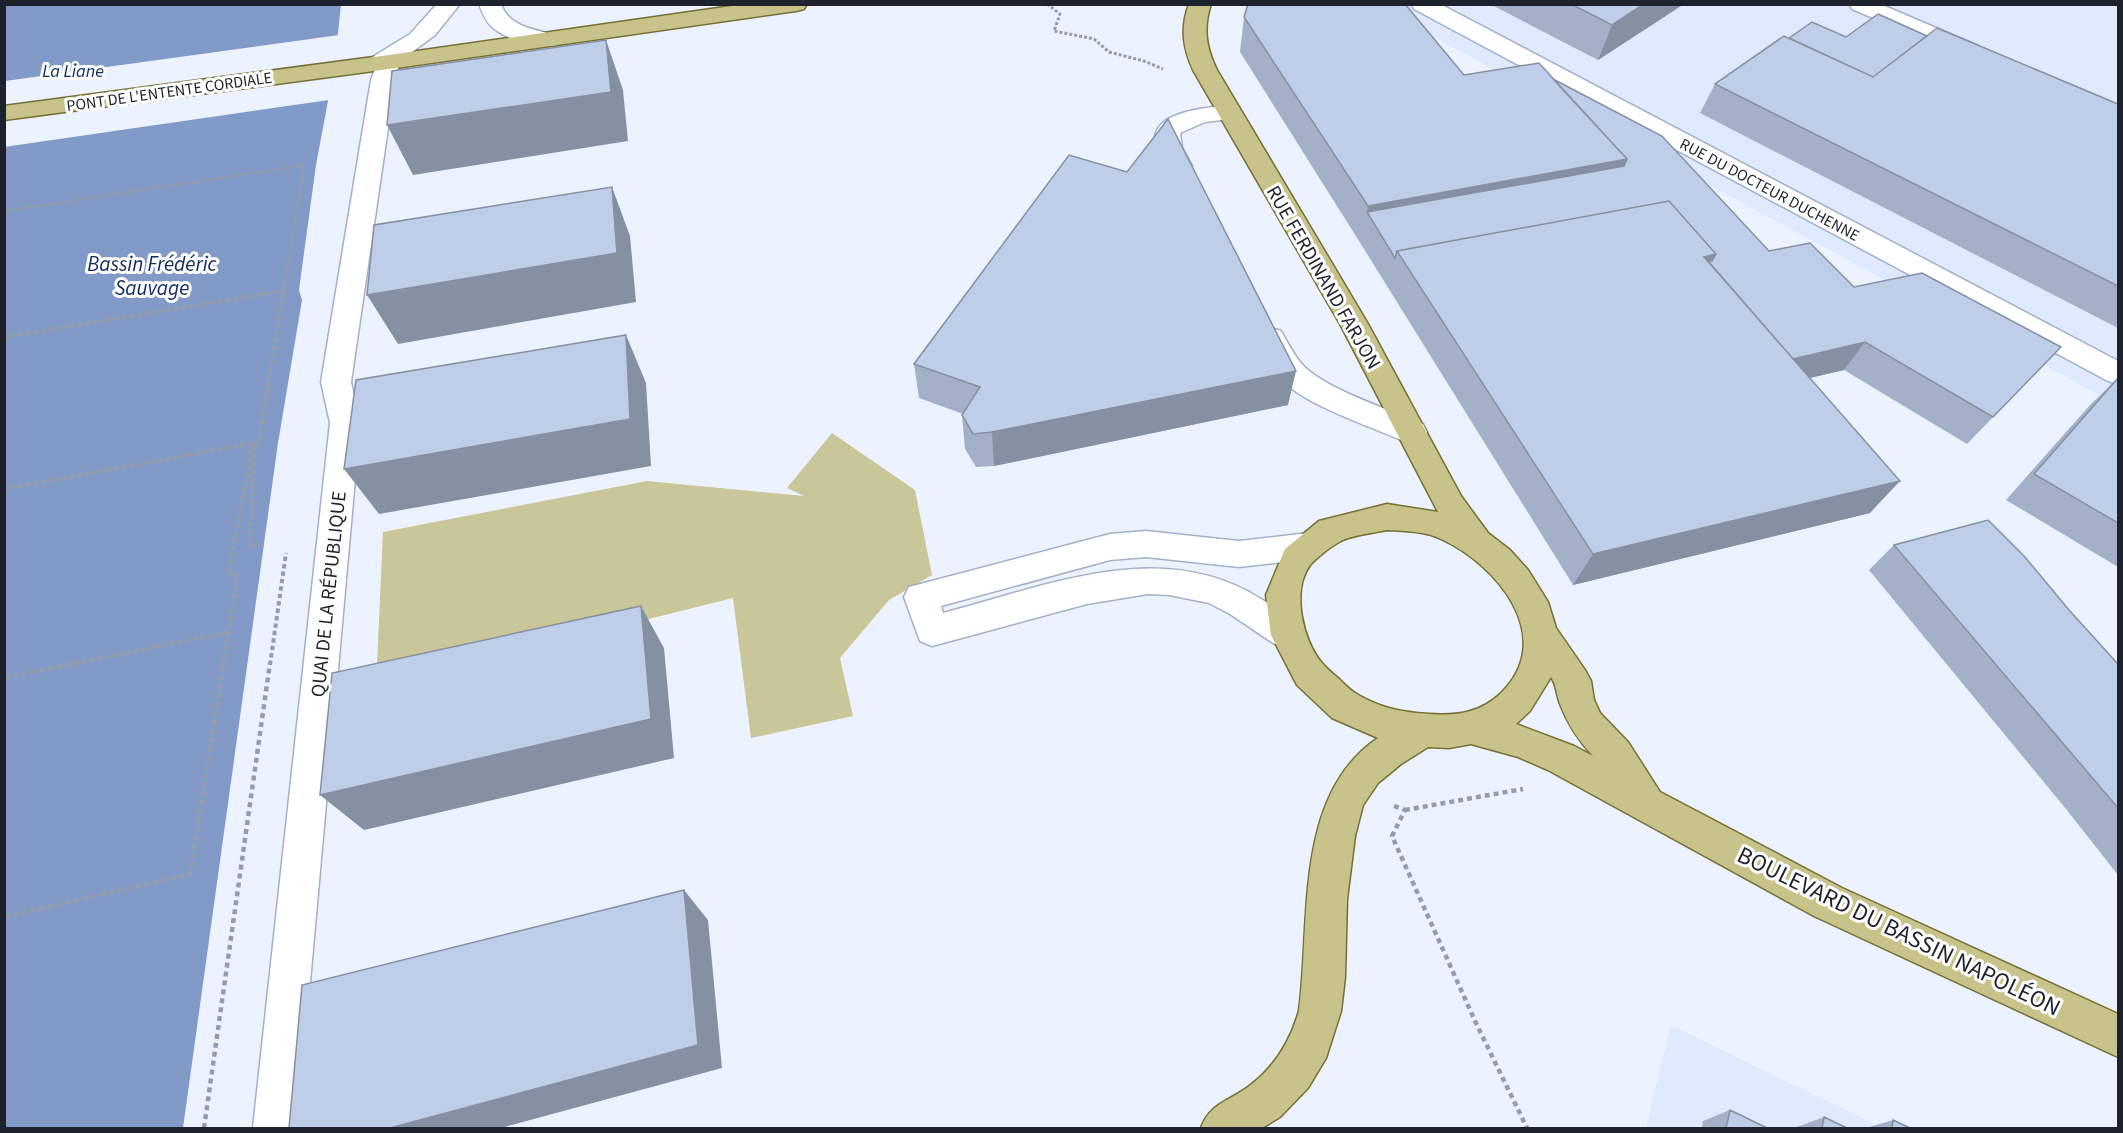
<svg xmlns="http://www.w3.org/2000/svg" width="2123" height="1133" viewBox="0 0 2123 1133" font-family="'Source Sans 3',sans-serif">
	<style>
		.built { fill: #dfeaff }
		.green { fill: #c9c699 }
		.water { fill: #829ac7 }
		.pier { fill: #edf3fe }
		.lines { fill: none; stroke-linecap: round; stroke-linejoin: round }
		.minor-casing { stroke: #a2b0ca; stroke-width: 3 }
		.major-casing { stroke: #757136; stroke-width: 3 }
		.path-far2 { stroke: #969ca7; stroke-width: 3; stroke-dasharray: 3 2; stroke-linecap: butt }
		.path-far1 { stroke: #969ca7; stroke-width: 4; stroke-dasharray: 4.5 3; stroke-linecap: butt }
		.path { stroke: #969ca7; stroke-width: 4.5; stroke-dasharray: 5 4; stroke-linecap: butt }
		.minor { fill: #fff; fill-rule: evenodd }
		.major { fill: #c8c38a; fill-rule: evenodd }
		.wall { fill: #a3b0c8 }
		.shaded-wall { fill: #8590a2 }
		.building { fill: #becde8; stroke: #8590a2; stroke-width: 1.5 }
		.labels { text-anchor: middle; stroke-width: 6; stroke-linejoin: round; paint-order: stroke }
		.far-street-label { font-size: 16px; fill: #1d222c; stroke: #fff }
		.far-water-label { font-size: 18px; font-style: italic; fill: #122c63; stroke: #fff }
		.street-label { font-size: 20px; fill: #1d222c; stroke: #fff }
		.water-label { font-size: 21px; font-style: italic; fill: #122c63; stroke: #fff }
		.near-street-label { font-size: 24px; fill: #1d222c; stroke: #fff }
	</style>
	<rect width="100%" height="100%" fill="#edf3fe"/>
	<!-- built -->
	<path class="built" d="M1374,5H2118V405L1826,248Z
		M1671,1025L1882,1128H1646Z"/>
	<!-- green -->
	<path class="green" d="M832,433L915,490L932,575L889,600L840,658L853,716L751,738L733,598L376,687L383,532L647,481L804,496L787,488Z"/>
	<!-- water -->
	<path class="water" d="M5,5H341L334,69L316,165L299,290L302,300L278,443L183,1128H5Z"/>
	<!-- pier -->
	<path class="pier" d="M339,35L329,100L4,147L5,81Z"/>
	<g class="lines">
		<defs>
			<path id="minor" d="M437,4H460L435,35L400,61L395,80L351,382L360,423L297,1128H253L330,423L321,382L371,80L375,69L367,63L371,58L410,34Z
				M479,4H501C509,27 535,30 556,35L559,40L556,45C538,49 504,39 491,26C485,20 482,12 479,4Z
				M1411,4H1440L2118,361V384L2108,381L1414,9Z
				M1849,4H1880L1978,46L1981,51L1978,56L1970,58L1962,56L1852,9Z
				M1229,106L1238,108L1241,113L1238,118L1205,122L1180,133L1182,148L1192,166L1188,172L1179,174L1170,172C1164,162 1154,149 1155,137C1158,111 1209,107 1229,106Z
				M1271,328L1281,331C1287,341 1293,354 1301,363C1321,388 1391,410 1423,424L1427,432L1423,440L1412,443L1401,440C1370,426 1301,404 1281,378C1271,367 1264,351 1257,338L1261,331Z
				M1146,531L1239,541L1309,533L1321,537L1325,546L1321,555L1309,559L1239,567L1146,557L1110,560L941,606L943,613C1047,586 1161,536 1261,599C1276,608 1294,617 1302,633L1297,643L1285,648L1273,643L1230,614L1209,603L1169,595L1148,594L1087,604L932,646L920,641L904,597L909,587L1110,534Z"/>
			<path id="major" d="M746,4H807L804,9L796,11L389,69L4,120V106L389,55Z
				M1189,4H1211C1203,28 1206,48 1217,70L1368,324L1461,496L1488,533L1510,550L1528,570L1548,602L1556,628L1585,670L1591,681L1594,700L1600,713L1628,742L1660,792L1842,888L2118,1014V1057L1814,916L1548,770L1518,757L1471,744L1449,748L1428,747L1401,764L1378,783L1363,805L1355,836L1347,899L1345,977L1341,1011L1326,1058L1308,1088L1280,1117L1262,1128H1201C1209,1104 1229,1101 1248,1087C1274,1068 1290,1042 1299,1011C1311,922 1293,795 1378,738L1332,718L1297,685L1271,635L1266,595L1285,549L1319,521L1387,504L1438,512L1340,324L1193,70C1183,48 1180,28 1189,4ZM1387,530C1405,531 1425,531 1441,539C1496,564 1558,637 1501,693C1480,713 1457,716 1429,714C1402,712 1384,709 1360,696C1352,692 1345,685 1339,679C1333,674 1327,669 1322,663C1303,641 1291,591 1310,565C1316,558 1330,547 1339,542C1351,535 1373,533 1387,530ZM1551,677C1557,686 1556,694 1560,704C1568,725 1578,740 1593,756L1574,746L1516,724L1530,711Z"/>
		</defs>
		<!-- minor casing -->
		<use href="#minor" class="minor-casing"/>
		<!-- major casing -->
		<use href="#major" class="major-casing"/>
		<!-- path-far2 -->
		<path class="path-far2" d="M1047,4L1060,14L1054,31L1094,39L1109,52L1144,61L1163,69
			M4,211L304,165L283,294
			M261,294L285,290"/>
		<!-- path-far1 -->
		<path class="path-far1" d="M4,337L269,293
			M253,447L255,457L249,546L264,544
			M4,489L259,442L283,293
			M68,665L228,632
			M223,665L238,574L228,575L253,443
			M270,665L286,553"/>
		<!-- path -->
		<path class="path" d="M4,678L75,663
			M1394,806L1405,810L1392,836L1475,1021L1527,1128
			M1405,810L1523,789
			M4,917L190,874L224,663
			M204,1128L270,663"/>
		<!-- minor -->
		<use href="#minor" class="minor"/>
		<!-- major -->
		<use href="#major" class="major"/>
	</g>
	<!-- wall -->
	<path class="wall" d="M1490,4H1684L1598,60Z
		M1244,17L1464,75L1553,79L1769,251L1854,287L2061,347L1967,444L1844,370L1810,378L1870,513L1573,585L1359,241L1240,52Z
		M1927,36L2118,104V328L1700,113L1715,84L1789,38Z
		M914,364L1288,405L994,466L976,467L965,449L962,415L963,414L919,398Z
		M2118,378V567L2006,500L2090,405Z
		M1894,545L2069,610L2118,664V875L2066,809L1869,570Z
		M1730,1110L1767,1128H1702L1703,1121Z
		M1824,1117L1847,1128H1794Z
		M1893,1120L1910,1128H1866Z"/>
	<!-- shaded-wall -->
	<path class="shaded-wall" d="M1644,4H1684L1598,60L1612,25Z
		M606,40L623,90L628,141L413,175L387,125Z
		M1627,159L1611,194L1367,212L1368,206Z
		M612,187L630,236L636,302L398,344L367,295Z
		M1716,254L1706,270L1704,257Z
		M626,335L646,383L651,466L379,514L344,469Z
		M1865,342L1844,370L1766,388L1785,361Z
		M1296,371L1288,405L994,466L992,432Z
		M1900,481L1870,513L1573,585L1593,554Z
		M641,606L664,648L674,758L364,830L320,795Z
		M684,890L708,920L722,1068L501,1128H390Z"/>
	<!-- building -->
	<path class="building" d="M1248,4H1405L1464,75L1539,63L1627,159L1368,206L1244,17Z
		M1571,4H1644L1612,25Z
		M1878,14L1927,36L1873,77L1789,38L1812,22L1846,37Z
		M1937,28L2118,104V286L1715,84L1784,36L1873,77Z
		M606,40L611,92L387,125L392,71Z
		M1553,79L1662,136L1769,251L1810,243L1854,287L1922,273L2061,347L1993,417L1865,342L1793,359L1708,261H1712L1716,254L1669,201L1397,251L1395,258L1367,212L1624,166L1627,159Z
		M1168,119L1296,371L992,432L973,434L962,415L980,387L914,364L1069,155L1127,172Z
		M612,187L617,253L367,295L374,225Z
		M1669,201L1716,254L1704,257L1900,481L1593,554L1397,251Z
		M626,335L630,419L344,469L356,380Z
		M2118,378V523L2034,474Z
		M1988,520L2025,557L2069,610L2118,664V808L1894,545Z
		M641,606L651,719L320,795L332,673Z
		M684,890L698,1045L390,1128H289L302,985Z
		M1730,1110L1767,1128H1726Z
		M1824,1117L1847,1128H1822Z
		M1893,1120L1910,1128H1892Z"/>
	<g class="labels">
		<!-- far-street labels -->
		<g class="far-street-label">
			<text transform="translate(169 91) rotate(-8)" y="6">PONT DE L'ENTENTE CORDIALE</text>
			<text transform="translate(1770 189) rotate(28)" y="6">RUE DU DOCTEUR DUCHENNE</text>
		</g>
		<!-- far-water labels -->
		<g class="far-water-label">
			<text x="73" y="77">La Liane</text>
		</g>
		<!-- street labels -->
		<g class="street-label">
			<text transform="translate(1324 277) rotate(60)" y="7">RUE FERDINAND FARJON</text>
			<text transform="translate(328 594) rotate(-84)" y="7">QUAI DE LA RÉPUBLIQUE</text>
		</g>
		<!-- water labels -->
		<g class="water-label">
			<text x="152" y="271">Bassin Frédéric<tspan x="152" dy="24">Sauvage</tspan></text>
		</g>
		<!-- near-street labels -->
		<g class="near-street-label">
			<text transform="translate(1899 931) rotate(26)" y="8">BOULEVARD DU BASSIN NAPOLÉON</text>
		</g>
	</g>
	<!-- border -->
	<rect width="2123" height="1133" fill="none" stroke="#1d222c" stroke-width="12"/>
</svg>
